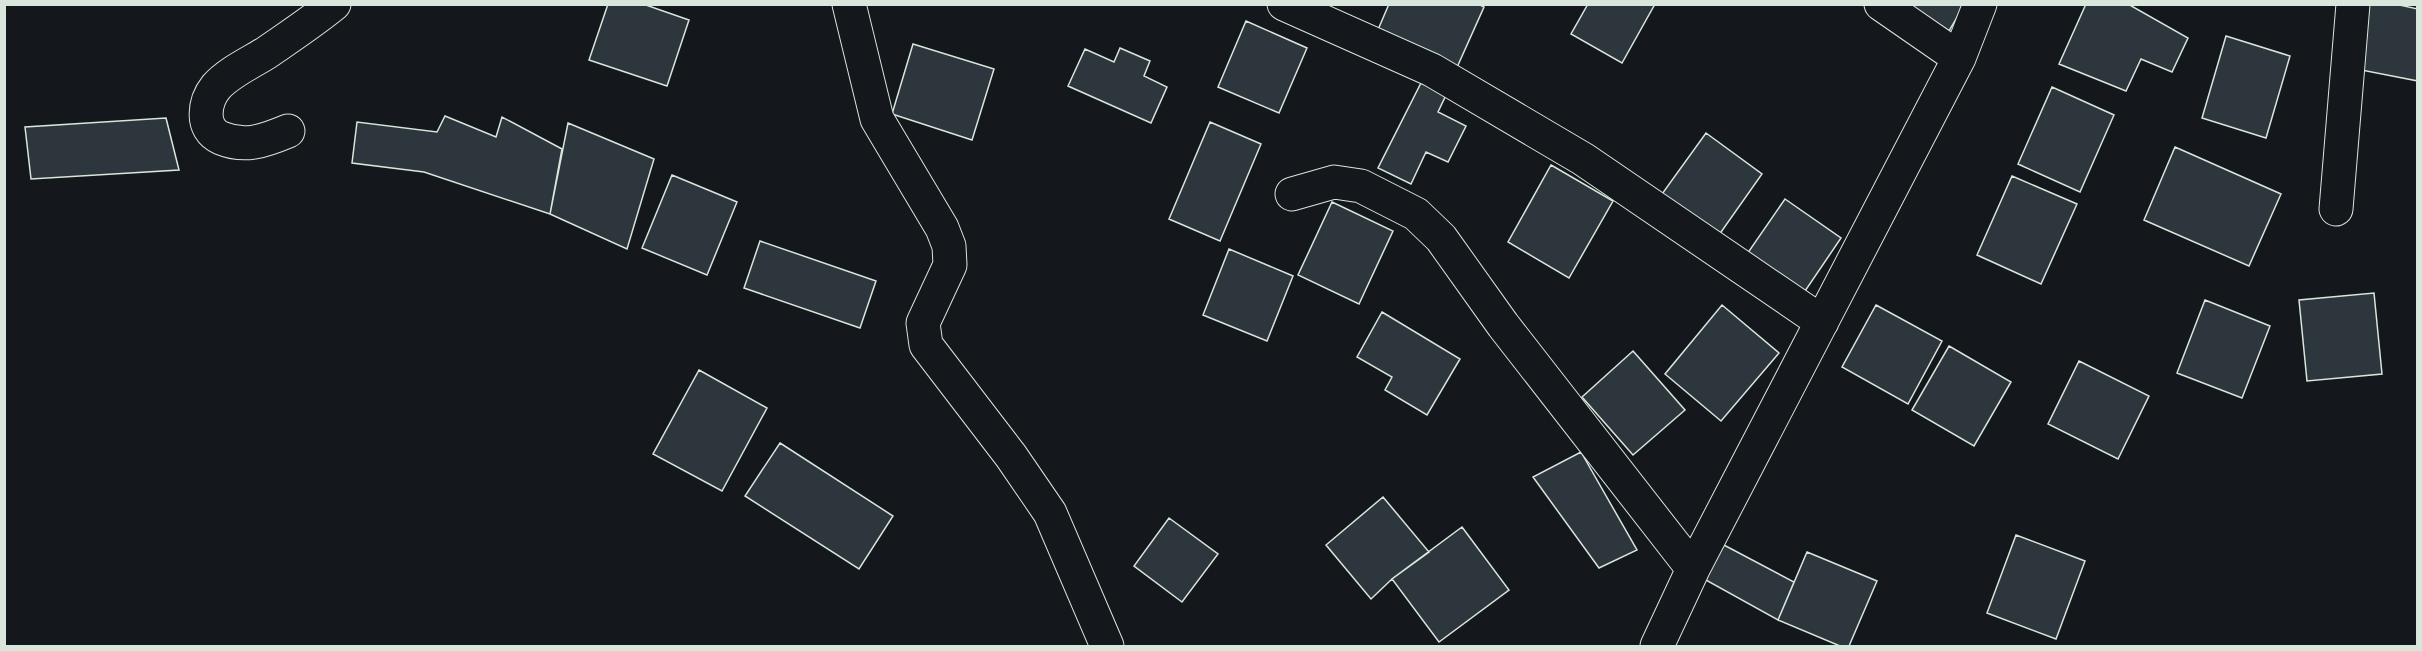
<svg xmlns="http://www.w3.org/2000/svg" width="2422" height="651" viewBox="0 0 2422 651" font-family="Raleway,sans-serif">
	<style>
		.building { fill: #2c363c; stroke: #d8e6dc; stroke-width: 1.5 }
		.lines { fill: none; stroke-linecap: round; stroke-linejoin: round }
		.street-casing { stroke: #d8e6dc; stroke-width: 35 }
		.street { stroke: #14181c; stroke-width: 33 }
	</style>
	<rect width="100%" height="100%" fill="#14181c"/>
	<!-- building -->
	<path class="building" d="M608,4H643L689,20L667,86L589,60Z
		M1389,4H1478L1484,7L1454,74L1374,39Z
		M1588,4H1655L1622,63L1571,34Z
		M1907,4H1965L1949,31Z
		M2086,4H2128L2188,38L2172,72L2141,59L2126,91L2059,64Z
		M2368,4H2395L2418,9V81L2356,69Z
		M1246,21L1307,48L1279,113L1218,87Z
		M2226,36L2290,56L2266,138L2202,118Z
		M913,44L994,69L972,140L892,114Z
		M1120,48L1150,61L1144,76L1167,87L1151,123L1068,86L1085,49L1114,62Z
		M1422,81L1447,93L1438,112L1466,126L1448,162L1426,152L1411,184L1378,168Z
		M2052,87L2114,115L2080,192L2018,164Z
		M445,116L496,137L502,117L562,149L550,214L424,172L352,163L357,122L437,132Z
		M166,118L179,170L31,179L25,127Z
		M1210,122L1261,144L1220,241L1169,219Z
		M568,123L654,159L627,249L550,214Z
		M1706,133L1762,174L1719,235L1662,194Z
		M2175,147L2281,194L2249,266L2144,220Z
		M1551,165L1613,201L1569,278L1508,242Z
		M672,175L737,202L707,275L642,248Z
		M2012,176L2077,204L2041,284L1977,255Z
		M1785,199L1841,238L1801,297L1745,257Z
		M1332,202L1393,231L1359,304L1298,275Z
		M760,241L876,281L860,328L744,288Z
		M1229,249L1293,276L1267,341L1203,315Z
		M2374,293L2382,374L2307,381L2299,300Z
		M2205,300L2270,326L2242,398L2177,373Z
		M1722,305L1779,353L1721,421L1665,374Z
		M1876,305L1942,341L1908,404L1842,367Z
		M1382,312L1460,359L1427,415L1385,390L1392,377L1357,357Z
		M1949,346L2011,382L1974,446L1912,410Z
		M1633,351L1685,410L1633,455L1582,397Z
		M2079,361L2149,396L2118,459L2048,424Z
		M699,370L767,408L722,491L653,454Z
		M780,443L893,516L859,569L745,496Z
		M1581,452L1637,550L1599,568L1533,477Z
		M1383,497L1429,552L1392,579L1371,599L1326,545Z
		M1169,518L1218,554L1182,602L1134,566Z
		M1462,527L1509,590L1439,642L1392,579Z
		M2016,535L2085,561L2056,639L1987,613Z
		M1722,544L1794,582L1778,620L1704,579Z
		M1807,552L1877,581L1849,646H1840L1778,620Z"/>
	<g class="lines">
		<defs>
			<path id="street" d="M849,4L877,119L942,228L949,246L950,265L923,323L926,345L1011,456L1050,513L1107,646
				M1284,4L1432,70L1583,159L1822,322
				M1881,4L1959,58
				M288,131C264,141 245,148 221,138C200,129 204,102 216,87C228,73 250,63 266,53C289,37 312,22 334,4
				M1292,194L1334,182L1361,186L1416,214L1441,238L1503,325L1693,569
				M2336,209L2353,4
				M1657,646L1693,569L1959,58L1980,4"/>
		</defs>
		<!-- street casing -->
		<use href="#street" class="street-casing"/>
		<!-- street -->
		<use href="#street" class="street"/>
	</g>
	<!-- border -->
	<rect width="2422" height="651" fill="none" stroke="#d8e6dc" stroke-width="12"/>
</svg>
